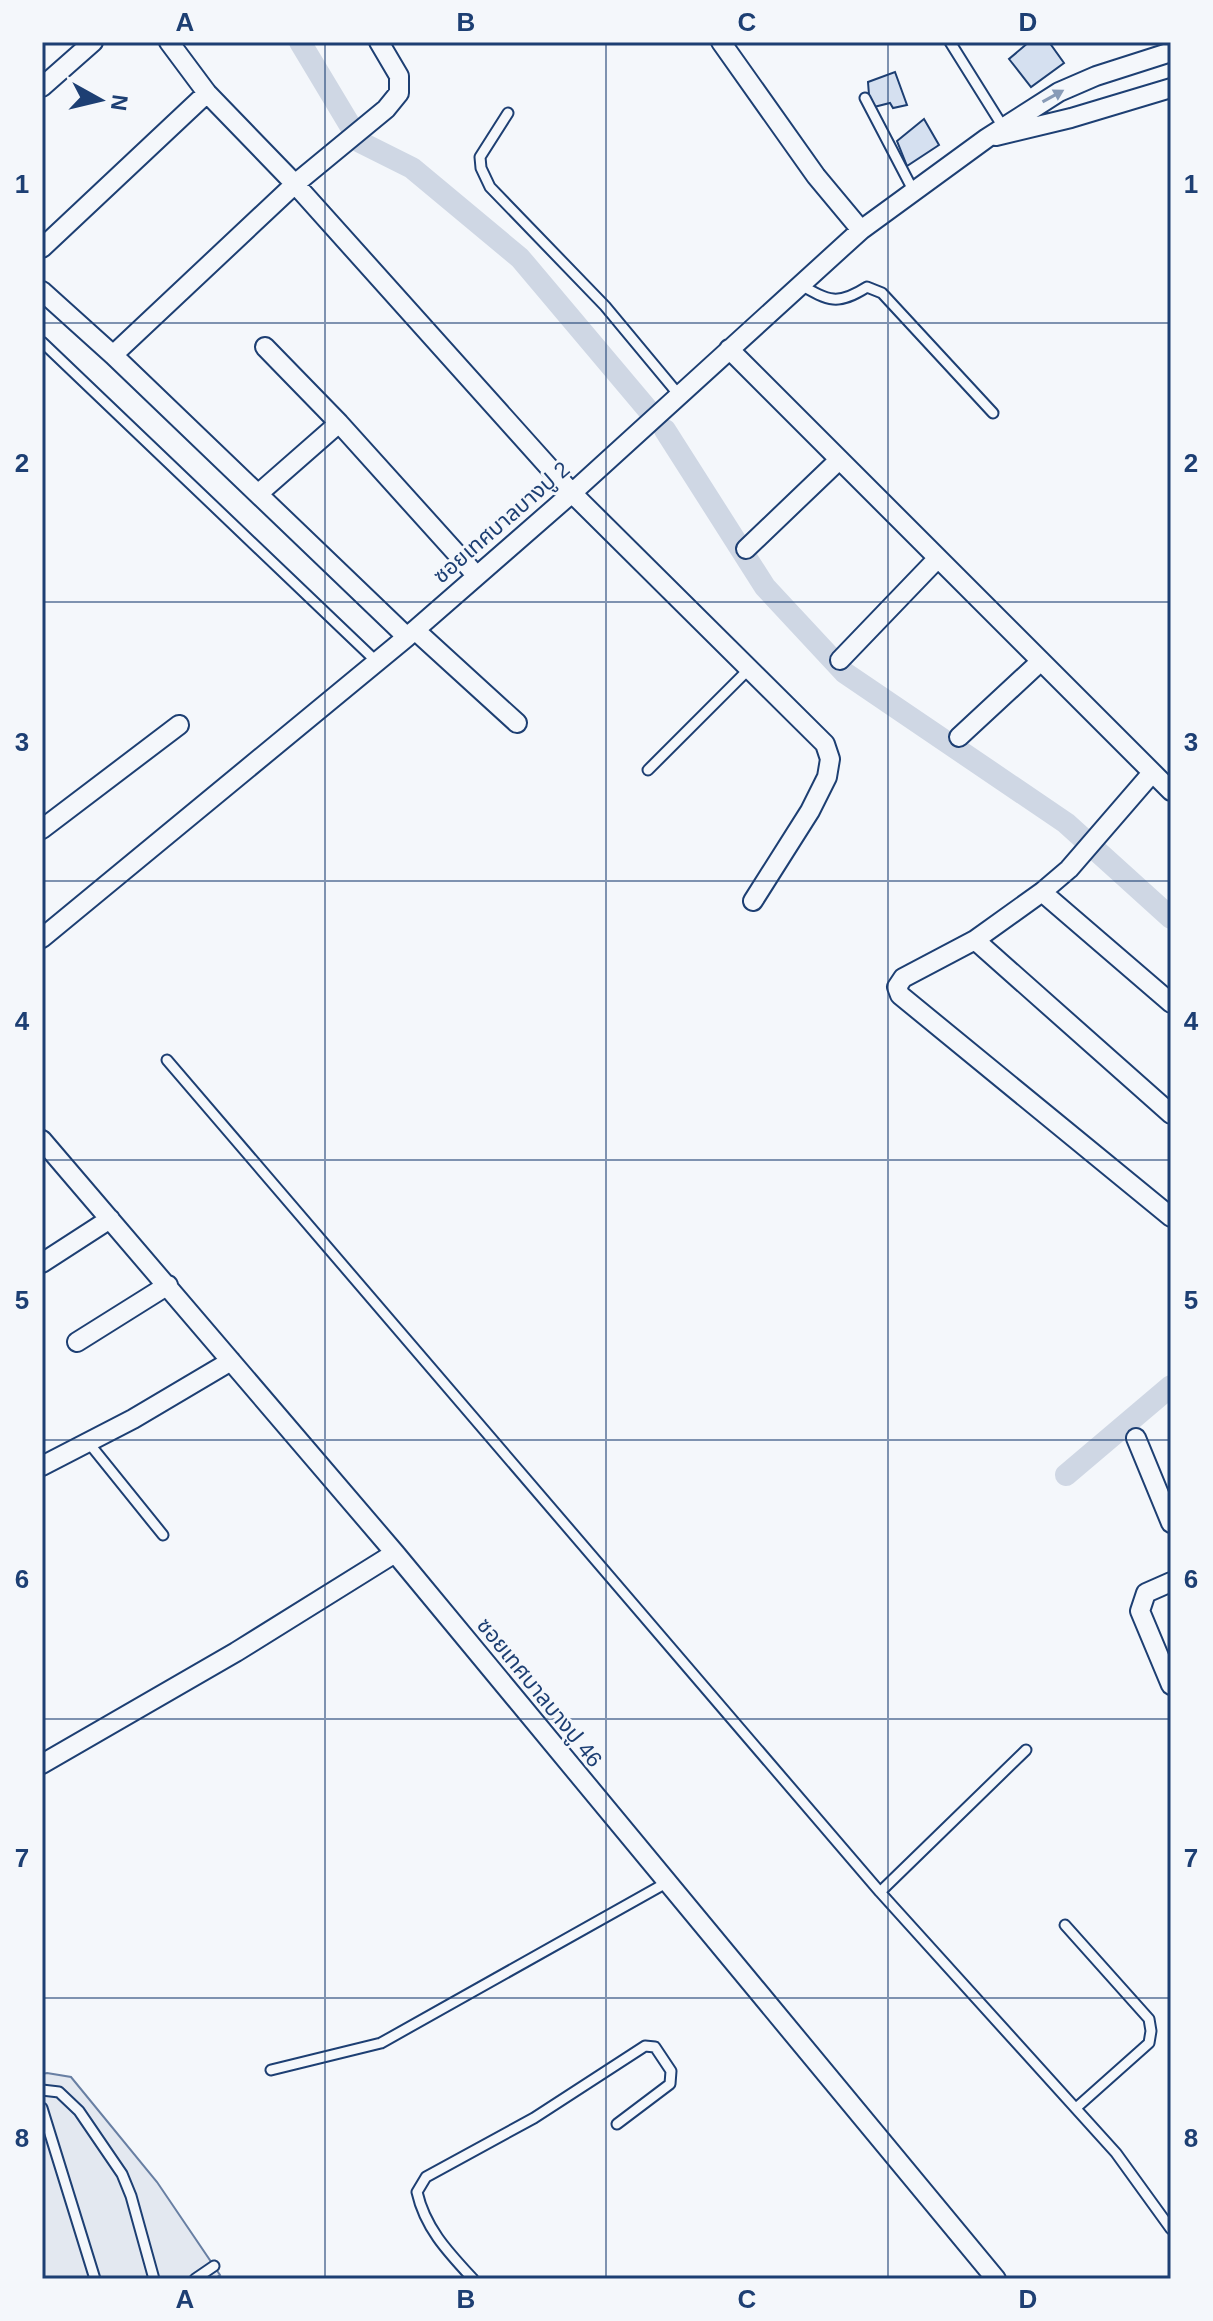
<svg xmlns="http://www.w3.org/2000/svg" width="1213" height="2321" viewBox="0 0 1213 2321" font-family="Arial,'Noto Sans Thai',sans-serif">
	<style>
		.parking { fill: #e3e8f0; stroke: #687fa3; stroke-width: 2 }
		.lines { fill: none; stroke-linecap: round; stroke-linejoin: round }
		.canal { stroke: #cfd7e4; stroke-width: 22 }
		.building { fill: #d5e0f0; stroke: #1d3f73; stroke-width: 2 }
		.service-casing { stroke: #1d3f73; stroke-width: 13 }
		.minor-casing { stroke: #1d3f73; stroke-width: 22 }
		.service { stroke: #f4f7fb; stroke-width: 9 }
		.minor { stroke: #f4f7fb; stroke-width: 18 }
		.oneway { fill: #889bb7 }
		.grid { fill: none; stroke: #1d3f73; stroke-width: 2; stroke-opacity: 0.55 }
		.labels { text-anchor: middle; stroke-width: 6; stroke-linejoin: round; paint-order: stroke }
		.street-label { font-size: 22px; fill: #1d3f73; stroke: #f4f7fb }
		.neatline { fill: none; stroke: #1d3f73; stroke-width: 3 }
		.grid-label { font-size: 26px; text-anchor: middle; font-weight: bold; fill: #1d3f73 }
	</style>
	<rect width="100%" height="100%" fill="#f4f7fb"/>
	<!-- parking -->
	<path class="parking" d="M47,2073L71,2077L157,2182L220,2275L214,2279H42V2074Z"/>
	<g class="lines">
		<!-- canal -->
		<path class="canal" d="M300,42L360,142L412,168L520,258L649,411
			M665,430L765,587L845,673L1066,823L1171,918
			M1066,1475L1171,1386"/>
	</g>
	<!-- building -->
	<path class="building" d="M1029,42H1049L1064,63L1031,87L1009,59Z
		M895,72L907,105L893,108L890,103L870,108L868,82Z
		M924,119L939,145L907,166L897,141Z"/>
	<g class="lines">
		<defs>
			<path id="service" d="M950,42L1005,130
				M865,98L913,190
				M508,113L480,157L481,168L490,187L605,306L679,395
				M799,284C829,301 837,306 867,287L882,293L993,413
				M42,342L377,662
				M648,770L749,669
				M167,1060L880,1892L1116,2153L1171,2229
				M88,1442L163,1535
				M880,1892L1026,1750
				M1065,1925L1149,2019L1151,2031L1149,2043L1076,2108
				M271,2070L381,2043L666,1883
				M42,2090L59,2092L79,2111L122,2174L131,2196L154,2279
				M42,2108L95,2279
				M195,2279L214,2266
				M473,2279C448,2252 425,2228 417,2192L426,2177L534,2118L645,2046L655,2047L671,2071L670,2084L617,2124"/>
			<path id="minor" d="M169,42L207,93L295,184L572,493L825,744L830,759L827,777L810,811L753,901
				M721,42L816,176L861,230
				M42,87L93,42
				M996,136L1071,118L1171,88
				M42,248L207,93
				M42,291L113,355L407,637
				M265,347L339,423L476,575
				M729,349L1171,791
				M113,355L295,184L386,109L399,93V76L379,42
				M258,494L339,423
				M746,549L839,460
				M415,630L517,723
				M840,660L938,558
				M959,737L1041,661
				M1152,773L1069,869L1042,892L975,940L903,978L897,987L900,995L1171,1217
				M42,829L179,725
				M1042,892L1171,1003
				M42,938L407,637L572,493L861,230L987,138L1059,92L1096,76L1171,52
				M975,940L1171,1114
				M42,1140L395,1553L996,2279
				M42,1263L110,1219
				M77,1342L168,1285
				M1136,1438L1171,1523
				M42,1466L133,1419L231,1361
				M1171,1582L1146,1593L1140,1611L1171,1685
				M42,1764L236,1652L395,1553"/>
		</defs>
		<!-- service casing -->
		<use href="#service" class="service-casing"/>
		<!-- minor casing -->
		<use href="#minor" class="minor-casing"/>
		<!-- service -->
		<use href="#service" class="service"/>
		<!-- minor -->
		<use href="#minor" class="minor"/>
	</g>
	<!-- one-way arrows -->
	<defs><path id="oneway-solid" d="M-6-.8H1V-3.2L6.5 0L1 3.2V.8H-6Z" transform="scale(2)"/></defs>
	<use class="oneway" href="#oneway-solid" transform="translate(1053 96) rotate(-29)"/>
	<!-- grid -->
	<path class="grid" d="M325,42V2279M606,42V2279M888,42V2279M42,323H1171M42,602H1171M42,881H1171M42,1160H1171M42,1440H1171M42,1719H1171M42,1998H1171"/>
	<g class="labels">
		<!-- street labels -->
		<g class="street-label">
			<text transform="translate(501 522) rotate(-41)" y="8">ซอยเทศบาลบางปู 2</text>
			<text transform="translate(540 1692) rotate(51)" y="8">ซอยเทศบาลบางปู 46</text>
		</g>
	</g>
	<!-- border -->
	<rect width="1213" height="2321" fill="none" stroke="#f4f7fb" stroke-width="88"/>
	<!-- north arrow -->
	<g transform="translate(100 100) rotate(98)" stroke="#f4f7fb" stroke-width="6" paint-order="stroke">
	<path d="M0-6L14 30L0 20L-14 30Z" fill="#1d3f73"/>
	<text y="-12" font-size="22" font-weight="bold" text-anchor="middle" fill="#1d3f73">N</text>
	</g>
	<rect x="44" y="44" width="1125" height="2233" class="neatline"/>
	<g class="grid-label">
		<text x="185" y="31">A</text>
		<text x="466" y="31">B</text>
		<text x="747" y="31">C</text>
		<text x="1028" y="31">D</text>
		<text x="22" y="193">1</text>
		<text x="1191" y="193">1</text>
		<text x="22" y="472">2</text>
		<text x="1191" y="472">2</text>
		<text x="22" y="751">3</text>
		<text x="1191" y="751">3</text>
		<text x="22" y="1030">4</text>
		<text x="1191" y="1030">4</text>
		<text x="22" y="1309">5</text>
		<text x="1191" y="1309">5</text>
		<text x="22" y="1588">6</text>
		<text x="1191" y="1588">6</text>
		<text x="22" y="1867">7</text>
		<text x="1191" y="1867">7</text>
		<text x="22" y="2147">8</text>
		<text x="1191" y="2147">8</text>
		<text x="185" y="2308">A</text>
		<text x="466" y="2308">B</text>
		<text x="747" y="2308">C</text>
		<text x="1028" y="2308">D</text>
	</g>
</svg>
